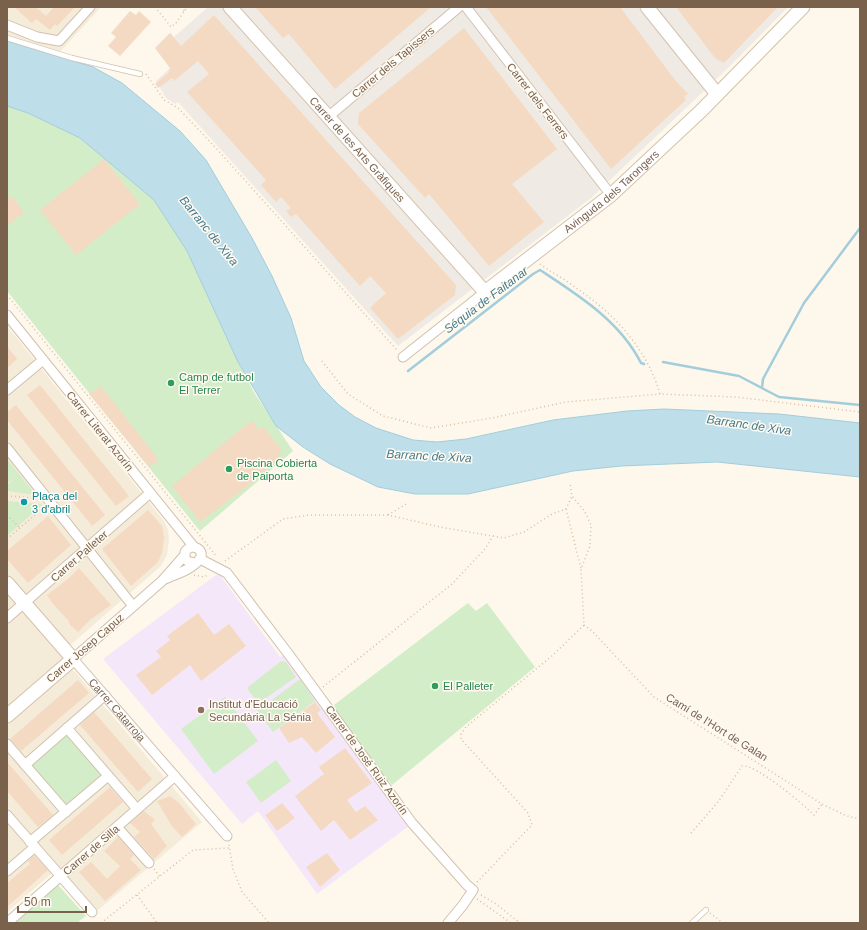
<svg xmlns="http://www.w3.org/2000/svg" width="867" height="930" viewBox="0 0 867 930" font-family="Arial,sans-serif">
	<style>
		.residential { fill: #f5ebd9 }
		.industrial { fill: #efeae3 }
		.education { fill: #f5e7fa }
		.green { fill: #d3edc8 }
		.water { fill: #bedee9; stroke: #a4cddb }
		.lines { fill: none; stroke-linecap: round; stroke-linejoin: round }
		.stream { stroke: #a4cddb; stroke-width: 2.5 }
		.building { fill: #f4dac2 }
		.lane-casing { stroke: #d1c1af; stroke-width: 6 }
		.street-casing { stroke: #d1c1af; stroke-width: 11 }
		.secondary-casing { stroke: #d4c2ad; stroke-width: 15 }
		.path { stroke: #dabea4; stroke-width: 1.5; stroke-dasharray: 1 3; stroke-linecap: butt }
		.lane { stroke: #fff; stroke-width: 4.5 }
		.street { stroke: #fff; stroke-width: 9 }
		.secondary { stroke: #fff; stroke-width: 13 }
		.leisure-dot { fill: #2e9e5b; stroke: #fffbf2; stroke-width: 1.5 }
		.culture-dot { fill: #0f9aa8; stroke: #fffbf2; stroke-width: 1.5 }
		.education-dot { fill: #8d6e63; stroke: #fffbf2; stroke-width: 1.5 }
		.labels { text-anchor: middle; stroke-width: 3; stroke-linejoin: round; paint-order: stroke }
		.street-label { font-size: 11px; fill: #7a614c; stroke: #fffbf2 }
		.leisure-label { font-size: 11px; fill: #27864d; stroke: #fffbf2; text-anchor: start }
		.culture-label { font-size: 11px; fill: #0d838f; stroke: #fffbf2; text-anchor: start }
		.education-label { font-size: 11px; fill: #785e54; stroke: #fffbf2; text-anchor: start }
		.water-label { font-size: 12px; font-style: italic; fill: #447b8e; stroke: #fffbf2 }
	</style>
	<rect width="100%" height="100%" fill="#fdf8eb"/>
	<!-- residential -->
	<path class="residential" d="M7,7H101L56,56L7,41Z
		M7,326L164,521L168,530L169,539L167,555L161,566L60,654L202,822L98,910L59,867L7,912Z"/>
	<!-- industrial -->
	<path class="industrial" d="M208,7H788L727,69L591,198L398,346L178,102L175,104L166,98L156,81L170,68L155,48L170,33L174,37Z"/>
	<!-- education -->
	<path class="education" d="M216,575H220L280,657L284,655L409,826L317,894L258,811L242,824L103,659Z"/>
	<!-- green -->
	<path class="green" d="M7,106L28,113L80,138L154,200L187,251L238,362L255,394L293,451L200,531L7,291Z
		M7,459L36,495L7,491V485L15,478L7,483Z
		M7,501L41,504L42,505L8,535Z
		M468,603L476,611L487,603L535,667L392,785L389,781H385L336,713V710L334,705Z
		M281,661L286,662L296,677L259,703L248,690V687Z
		M300,679L315,701L273,732L257,711Z
		M225,697L258,741L214,774L181,729Z
		M67,731L105,775L66,810L27,765Z
		M276,760L291,781L261,803L246,782Z
		M58,885L86,916L77,923H15Z"/>
	<!-- water -->
	<path class="water" d="M7,41L93,67L122,83L180,131L206,160L252,238L272,276L291,318L304,361L321,387L339,405L355,417L376,428L413,440L437,442L466,439L553,420L627,411L664,409L779,414L860,423V477L717,462L621,466L573,471L468,494H415L378,487L330,464L303,447L276,426L238,362L187,251L154,200L80,138L28,113L7,106Z"/>
	<g class="lines">
		<!-- stream -->
		<path class="stream" d="M663,362L739,376L779,397L860,405
			M408,371L533,274L540,270C578,295 620,321 641,363L644,364
			M762,388L763,379L804,303L860,228"/>
	</g>
	<!-- building -->
	<path class="building" d="M14,7H36L46,16L54,7H75L57,26L55,24L50,30L36,19L32,23Z
		M255,7H431L335,89L289,34L283,38Z
		M486,7H620L675,80L688,94L684,97L686,100L611,169Z
		M676,7H778L724,63L715,58Z
		M130,11L136,15L139,11L151,22L120,56L108,46L116,37L111,33Z
		M214,15L456,285L455,295L398,339L370,308L386,293L370,276L360,286L296,214L291,217L286,211L291,208L281,197L276,202L261,185L266,180L187,92L209,74L198,61L174,81L172,78L158,88L155,84L168,73L170,68L155,48L170,33L181,46Z
		M464,28L557,149L512,184L544,222L489,266L429,194L425,198L358,124L359,113Z
		M104,159L140,204L76,255L40,210Z
		M12,196L24,212L7,226V199Z
		M7,346L17,359L7,368Z
		M40,385L129,496L116,506L27,395Z
		M101,386L159,460L149,467L89,394Z
		M16,405L105,515L92,526L7,420V412Z
		M252,420L259,430L264,427L282,451L278,454L279,457L253,482L200,522L172,486Z
		M148,510L162,526L164,538L162,553L158,562L131,586L102,549Z
		M48,516L71,545L28,583L7,559V551Z
		M79,568L111,605L90,620L78,632L70,625L68,620L53,604L47,595L68,579Z
		M198,613L214,635L229,624L246,646L201,681L190,665L152,695L136,675L161,657L156,651L170,640L167,636Z
		M78,680L89,693L21,751L10,739Z
		M315,702L321,710L317,713L335,737L316,753L302,737L289,743L279,728Z
		M94,712L152,779L138,792L80,725Z
		M345,748L372,783L347,800L356,812L365,806L378,820L350,840L334,820L321,831L295,796L324,774L319,767Z
		M7,762L53,815L38,827L7,791Z
		M110,787L123,802L62,855L49,840Z
		M170,796L179,803L196,824L182,837L172,826L157,801Z
		M282,803L295,818L277,831L265,815Z
		M144,811L155,820L151,824L167,846L154,859L134,837L140,832L130,823Z
		M118,837L134,855L130,859L141,870L105,901L79,872L91,862L107,879L120,866L104,851Z
		M327,853L340,870L320,887L306,867Z
		M34,855L48,870L7,907V883L30,864L28,861Z"/>
	<g class="lines">
		<defs>
			<path id="lane" d="M7,38L72,58L140,74
				M692,923L706,910"/>
			<g id="street">
				<path d="M466,7L611,195"/>
				<path d="M7,25L37,37L59,41L90,7"/>
				<path d="M328,117L459,7"/>
				<path d="M7,315L194,547"/>
				<path d="M403,357L485,292"/>
				<path d="M7,390L43,360"/>
				<path d="M7,448L133,606"/>
				<path id="s1" d="M184,556L162,581L73,659L227,836"/>
				<path d="M200,559L227,573L290,656L412,823L467,885L473,890L463,905L448,923"/>
				<path d="M165,579C176,574 191,570 199,560C207,551 192,541 185,552V559L189,562L196,563"/>
				<path d="M7,618L150,493"/>
				<path d="M67,728L137,809"/>
				<path d="M7,744L66,812"/>
				<path d="M25,765L105,695"/>
				<path d="M7,815L92,912"/>
				<path d="M117,827L149,863"/>
				<path d="M30,842L108,776"/>
				<path d="M7,871L35,847"/>
				<path d="M7,923L175,776"/>
			</g>
			<g id="secondary">
				<path id="s2" d="M230,7L485,292L611,195L702,110L803,7"/>
				<path d="M647,7L717,94"/>
				<path d="M7,583L73,659L7,716"/>
			</g>
		</defs>
		<!-- lane casing -->
		<use href="#lane" class="lane-casing"/>
		<!-- street casing -->
		<use href="#street" class="street-casing"/>
		<!-- secondary casing -->
		<use href="#secondary" class="secondary-casing"/>
		<!-- path -->
		<path class="path" d="M155,7L171,27L177,22L187,7
			M181,7L184,11
			M146,74L164,100L178,108L216,148L397,350
			M540,264C552,273 565,279 576,288C615,314 647,349 660,394L736,397L860,412
			M7,295L217,557
			M322,361L348,394L383,416L431,428L492,418L566,402L660,394
			M7,496L36,498
			M566,509L581,569
			M7,515L20,528
			M388,515L406,504
			M7,539L43,508
			M225,561L283,519L309,515H388L440,527L504,538L524,532L552,514L566,509L572,496
			M194,575L204,577L209,574
			M584,625L592,631L654,697L822,804L847,816L860,819
			M323,687L452,584L485,549L493,536
			M691,833L718,802L742,766C756,764 803,804 814,815L822,804
			M229,845L233,869L242,892L269,923
			M154,869L160,877
			M477,882L532,825L528,813L461,739V734L466,727L553,655L584,625L581,569L590,546L591,525L585,512L572,496L570,483
			M137,895L157,923
			M481,895L496,904L520,923
			M477,899L511,923
			M710,913L723,923
			M101,923L193,850L229,848"/>
		<!-- lane -->
		<use href="#lane" class="lane"/>
		<!-- street -->
		<use href="#street" class="street"/>
		<!-- secondary -->
		<use href="#secondary" class="secondary"/>
	</g>
	<!-- markers -->
	<g class="leisure-dot">
		<circle cx="171" cy="383" r="4"/>
		<circle cx="229" cy="469" r="4"/>
		<circle cx="435" cy="686" r="4"/>
	</g>
	<circle class="culture-dot" cx="24" cy="502" r="4"/>
	<circle class="education-dot" cx="201" cy="710" r="4"/>
	<g class="labels">
		<!-- street labels -->
		<g class="street-label">
			<text transform="translate(393 62) rotate(-40)" y="4">Carrer dels Tapissers</text>
			<text transform="translate(538 101) rotate(52)" y="4">Carrer dels Ferrers</text>
			<text dy="4" stroke="none"><textPath href="#s2" startOffset="191">Carrer de les Arts Gràfiques</textPath></text>
			<text dy="4" stroke="none"><textPath href="#s2" startOffset="544">Avinguda dels Tarongers</textPath></text>
			<text transform="translate(100 431) rotate(51)" y="4">Carrer Literat Azorín</text>
			<text transform="translate(79 556) rotate(-41)" y="4">Carrer Palleter</text>
			<text transform="translate(85 648) rotate(-41)" y="4">Carrer Josep Capuz</text>
			<text dy="4" stroke="none"><textPath href="#s1" startOffset="219">Carrer Catarroja</textPath></text>
			<text transform="translate(717 727) rotate(32)" y="4">Camí de l'Hort de Galan</text>
			<text transform="translate(367 760) rotate(54)" y="4">Carrer de José Ruiz Azorín</text>
			<text transform="translate(91 850) rotate(-41)" y="4">Carrer de Silla</text>
		</g>
		<!-- leisure labels -->
		<g class="leisure-label">
			<text x="179" y="381">Camp de futbol<tspan x="179" dy="13">El Terrer</tspan></text>
			<text x="237" y="467">Piscina Cobierta<tspan x="237" dy="13">de Paiporta</tspan></text>
			<text x="443" y="690">El Palleter</text>
		</g>
		<!-- culture labels -->
		<g class="culture-label">
			<text x="32" y="500">Plaça del<tspan x="32" dy="13">3 d'abril</tspan></text>
		</g>
		<!-- education labels -->
		<g class="education-label">
			<text x="209" y="708">Institut d'Educació<tspan x="209" dy="13">Secundària La Sénia</tspan></text>
		</g>
		<!-- water labels -->
		<g class="water-label">
			<text transform="translate(209 231) rotate(51)" y="4">Barranc de Xiva</text>
			<text transform="translate(486 300) rotate(-37)" y="4">Séquia de Faitanar</text>
			<text transform="translate(749 425) rotate(8)" y="4">Barranc de Xiva</text>
			<text transform="translate(429 456) rotate(3)" y="4">Barranc de Xiva</text>
		</g>
	</g>
	<!-- border -->
	<rect width="867" height="930" fill="none" stroke="#7a614c" stroke-width="16"/>
	<!-- scale -->
	<path d="M18 906v6h68v-6" fill="none" stroke="#7a614c" stroke-width="2"/>
	<text x="24" y="906" font-size="12" fill="#7a614c" stroke="#fffbf2" stroke-width="3" paint-order="stroke">50 m</text>
</svg>
